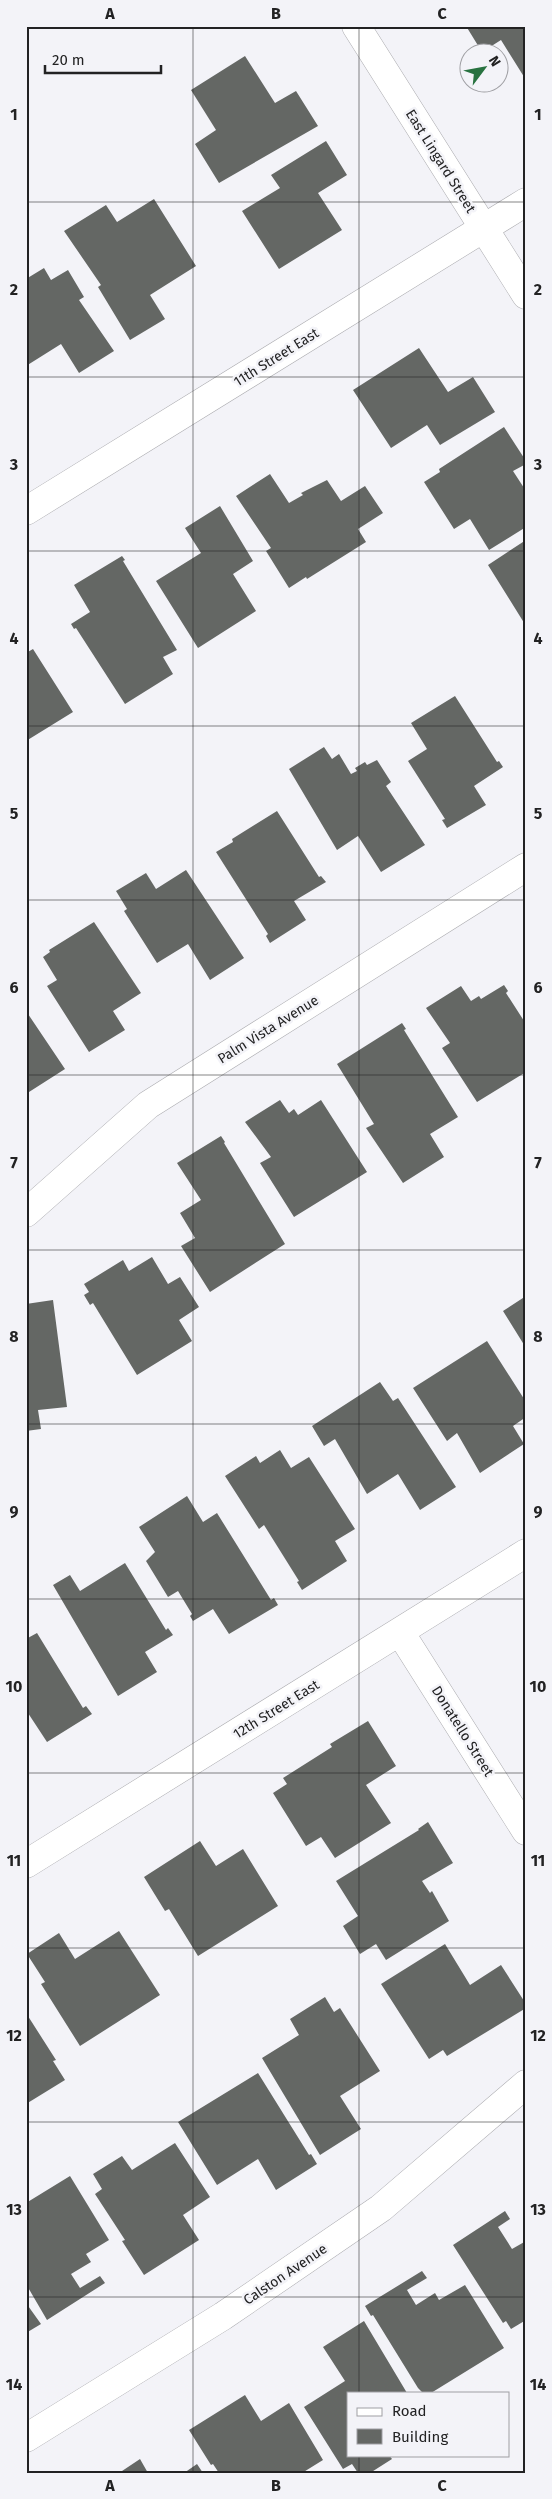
<svg xmlns="http://www.w3.org/2000/svg" width="552" height="2499" viewBox="0 0 552 2499" font-family="'Fira Sans',sans-serif">
	<style>
		.building { fill: #646764 }
		.lines { fill: none; stroke-linecap: round; stroke-linejoin: round }
		.street-casing { stroke: #acacb0; stroke-width: 29 }
		.street { stroke: #fff; stroke-width: 28 }
		.grid { fill: none; stroke: #222223; stroke-width: 1; stroke-opacity: 0.55 }
		.labels { text-anchor: middle; stroke-width: 5; stroke-linejoin: round; paint-order: stroke }
		.street-label { font-size: 14px; fill: #222223; stroke: #f3f3f8 }
		.neatline { fill: none; stroke: #222223; stroke-width: 2 }
		.grid-label { font-size: 16px; text-anchor: middle; font-weight: bold; fill: #222223 }
	</style>
	<rect width="100%" height="100%" fill="#f3f3f8"/>
	<!-- building -->
	<path class="building" d="M466,26H526V80L501,40L482,52Z
		M245,56L275,103L296,91L318,126L219,183L195,144L216,130L191,90Z
		M326,141L347,175L318,193L342,230L279,269L242,211L280,188L271,175Z
		M154,199L196,266L150,295L165,319L130,340L98,287L101,285L64,231L106,205L117,222Z
		M44,268L51,280L68,270L84,297L79,300L114,351L79,373L61,344L26,366V279Z
		M419,348L448,392L473,377L495,412L440,445L427,425L391,448L353,390Z
		M504,427L526,461V464L513,471L526,491V527L489,550L470,519L454,529L424,482L440,472L439,469Z
		M270,474L289,503L303,495L301,493L327,480L341,501L365,486L383,513L358,529L366,542L307,579L306,577L289,588L266,551L271,548L236,496Z
		M220,506L253,561L233,574L256,611L198,648L156,581L201,553L185,528Z
		M526,540V626L488,565Z
		M122,556L125,560L123,561L177,650L163,657L173,674L125,704L76,628L74,629L71,624L90,612L74,585Z
		M33,649L73,712L26,741V653Z
		M455,696L497,762L499,761L503,767L474,786L486,805L447,828L442,820L445,819L408,761L427,749L411,723Z
		M324,747L332,759L339,754L351,774L357,771L355,768L365,762L367,765L377,760L391,782L386,786L425,845L381,872L358,836L337,850L289,769Z
		M277,811L319,877L321,876L326,882L294,901L306,920L270,943L266,936L268,934L216,852L233,842L232,839Z
		M186,870L244,958L210,980L188,944L157,963L124,911L127,909L116,891L146,873L156,889Z
		M94,922L141,993L113,1011L125,1030L89,1052L47,986L57,980L43,957L50,952L49,950Z
		M504,985L508,991L506,993L526,1024V1072L477,1102L442,1048L450,1043L426,1008L461,986L471,1001L479,996L481,999Z
		M26,1011L65,1069L29,1092L26,1087Z
		M402,1023L406,1029L404,1030L458,1117L430,1134L444,1157L403,1183L366,1128L374,1124L337,1064Z
		M280,1100L289,1113L294,1109L298,1115L321,1100L367,1172L294,1217L260,1163L271,1157L245,1122Z
		M221,1136L225,1142L224,1143L285,1244L210,1292L181,1246L195,1238L180,1213L201,1200L177,1163Z
		M152,1257L168,1284L180,1277L199,1307L179,1320L192,1341L137,1375L93,1303L90,1305L84,1295L89,1292L84,1284L123,1260L129,1271Z
		M526,1296V1348L503,1311Z
		M53,1300L67,1407L38,1410L41,1429L26,1431V1304Z
		M487,1341L526,1402V1417L513,1426L524,1444L480,1473L457,1433L447,1441L413,1388Z
		M380,1382L393,1401L398,1398L456,1487L420,1510L398,1474L367,1494L335,1439L324,1446L312,1426Z
		M280,1450L291,1468L309,1457L355,1529L335,1541L347,1561L302,1590L297,1582L299,1581L264,1525L259,1529L225,1476L256,1456L260,1463Z
		M187,1496L203,1522L217,1513L271,1600L274,1598L278,1605L229,1634L213,1609L193,1621L190,1616L192,1614L178,1591L168,1597L146,1561L155,1552L139,1527Z
		M125,1563L166,1630L168,1628L173,1635L145,1652L157,1672L118,1696L53,1585L70,1575L80,1591Z
		M37,1633L83,1708L86,1706L92,1714L47,1742L26,1710V1639Z
		M368,1721L396,1766L366,1785L391,1823L335,1858L321,1837L306,1846L273,1793L287,1784L283,1778L332,1747L330,1744Z
		M428,1822L453,1863L422,1881L430,1893L432,1891L449,1921L386,1960L376,1944L360,1954L343,1926L358,1916L336,1881L419,1830L418,1829Z
		M200,1841L216,1866L243,1849L278,1906L198,1956L169,1909L165,1911L144,1877Z
		M119,1931L160,1995L80,2046L41,1984L45,1982L27,1954L59,1933L75,1959Z
		M445,1944L470,1985L501,1965L526,2004V2008L447,2056L443,2050L429,2059L381,1984Z
		M325,1997L334,2012L340,2008L380,2071L340,2096L361,2129L320,2155L262,2058L299,2035L290,2019Z
		M26,2013L56,2060L53,2061L65,2080L26,2104Z
		M258,2073L309,2155L311,2154L317,2164L276,2190L258,2159L217,2185L178,2122Z
		M175,2143L210,2197L183,2215L199,2240L144,2275L122,2241L125,2240L95,2194L102,2189L93,2174L122,2156L132,2170Z
		M70,2176L109,2240L86,2254L91,2262L71,2274L80,2288L100,2276L105,2283L47,2320L26,2284V2203Z
		M505,2211L510,2219L498,2227L512,2249L526,2241V2320L511,2329L506,2321L503,2323L453,2245Z
		M422,2271L427,2278L407,2290L416,2305L435,2293L439,2300L465,2285L504,2348L431,2393H423L418,2388L373,2315L371,2316L365,2306Z
		M26,2303L41,2324L26,2333Z
		M364,2321L407,2393H348V2455H389L392,2459L370,2473H358L352,2464L343,2469L304,2407L345,2381L323,2347Z
		M245,2395L261,2421L289,2403L323,2460L302,2473H219L213,2464L211,2465L189,2430Z
		M140,2459L148,2473H119Z
		M197,2464L203,2473H184Z"/>
	<g class="lines">
		<defs>
			<path id="street" d="M356,26L526,295
				M26,511L526,202
				M26,1213L148,1105L526,867
				M400,1632L526,1831
				M26,1864L526,1553
				M26,2438L223,2316L381,2208L526,2084"/>
		</defs>
		<!-- street casing -->
		<use href="#street" class="street-casing"/>
		<!-- street -->
		<use href="#street" class="street"/>
	</g>
	<!-- grid -->
	<path class="grid" d="M193,26V2473M359,26V2393M26,202H526M26,377H526M26,551H526M26,726H526M26,900H526M26,1075H526M26,1250H526M26,1424H526M26,1599H526M26,1773H526M26,1948H526M26,2122H526M26,2297H526M359,2455V2473"/>
	<g class="labels">
		<!-- street labels -->
		<g class="street-label">
			<text transform="translate(441 161) rotate(58)" y="5">East Lingard Street</text>
			<text transform="translate(276 357) rotate(-32)" y="5">11th Street East</text>
			<text transform="translate(268 1029) rotate(-32)" y="5">Palm Vista Avenue</text>
			<text transform="translate(276 1709) rotate(-32)" y="5">12th Street East</text>
			<text transform="translate(463 1731) rotate(58)" y="5">Donatello Street</text>
			<text transform="translate(285 2274) rotate(-34)" y="5">Calston Avenue</text>
		</g>
	</g>
	<!-- border -->
	<rect width="552" height="2499" fill="none" stroke="#f3f3f8" stroke-width="55"/>
	<!-- legend -->
	<rect x="347" y="2392" width="162" height="65" fill="#f3f3f8" stroke="#9f9fa3"/>
	<rect x="357" y="2408" width="25" height="8" fill="#ffffff" stroke="#9f9fa3"/>
	<text x="392" y="2416" font-size="15" fill="#222223">Road</text>
	<rect x="357" y="2429" width="25" height="15" fill="#646764" stroke="#9f9fa3"/>
	<text x="392" y="2442" font-size="15" fill="#222223">Building</text>
	<!-- north arrow -->
	<g transform="translate(484 68) rotate(58)"><circle r="24" fill="#f3f3f8" stroke="#9f9fa3"/>
	<path d="M0-4L9 19L0 12L-9 19Z" fill="#287240"/>
	<text y="-8" font-size="14" font-weight="bold" text-anchor="middle" fill="#222223">N</text>
	</g>
	<!-- scale -->
	<path d="M45 65v8h116v-8" fill="none" stroke="#222223" stroke-width="2.5"/>
	<text x="52" y="65" font-size="15" fill="#222223" stroke="#f3f3f8" stroke-width="4" paint-order="stroke">20 m</text>
	<rect x="28" y="28" width="496" height="2444" class="neatline"/>
	<g class="grid-label">
		<text x="110" y="19">A</text>
		<text x="276" y="19">B</text>
		<text x="442" y="19">C</text>
		<text x="14" y="120">1</text>
		<text x="538" y="120">1</text>
		<text x="14" y="295">2</text>
		<text x="538" y="295">2</text>
		<text x="14" y="470">3</text>
		<text x="538" y="470">3</text>
		<text x="14" y="644">4</text>
		<text x="538" y="644">4</text>
		<text x="14" y="819">5</text>
		<text x="538" y="819">5</text>
		<text x="14" y="993">6</text>
		<text x="538" y="993">6</text>
		<text x="14" y="1168">7</text>
		<text x="538" y="1168">7</text>
		<text x="14" y="1342">8</text>
		<text x="538" y="1342">8</text>
		<text x="14" y="1517">9</text>
		<text x="538" y="1517">9</text>
		<text x="14" y="1692">10</text>
		<text x="538" y="1692">10</text>
		<text x="14" y="1866">11</text>
		<text x="538" y="1866">11</text>
		<text x="14" y="2041">12</text>
		<text x="538" y="2041">12</text>
		<text x="14" y="2215">13</text>
		<text x="538" y="2215">13</text>
		<text x="14" y="2390">14</text>
		<text x="538" y="2390">14</text>
		<text x="110" y="2491">A</text>
		<text x="276" y="2491">B</text>
		<text x="442" y="2491">C</text>
	</g>
</svg>
